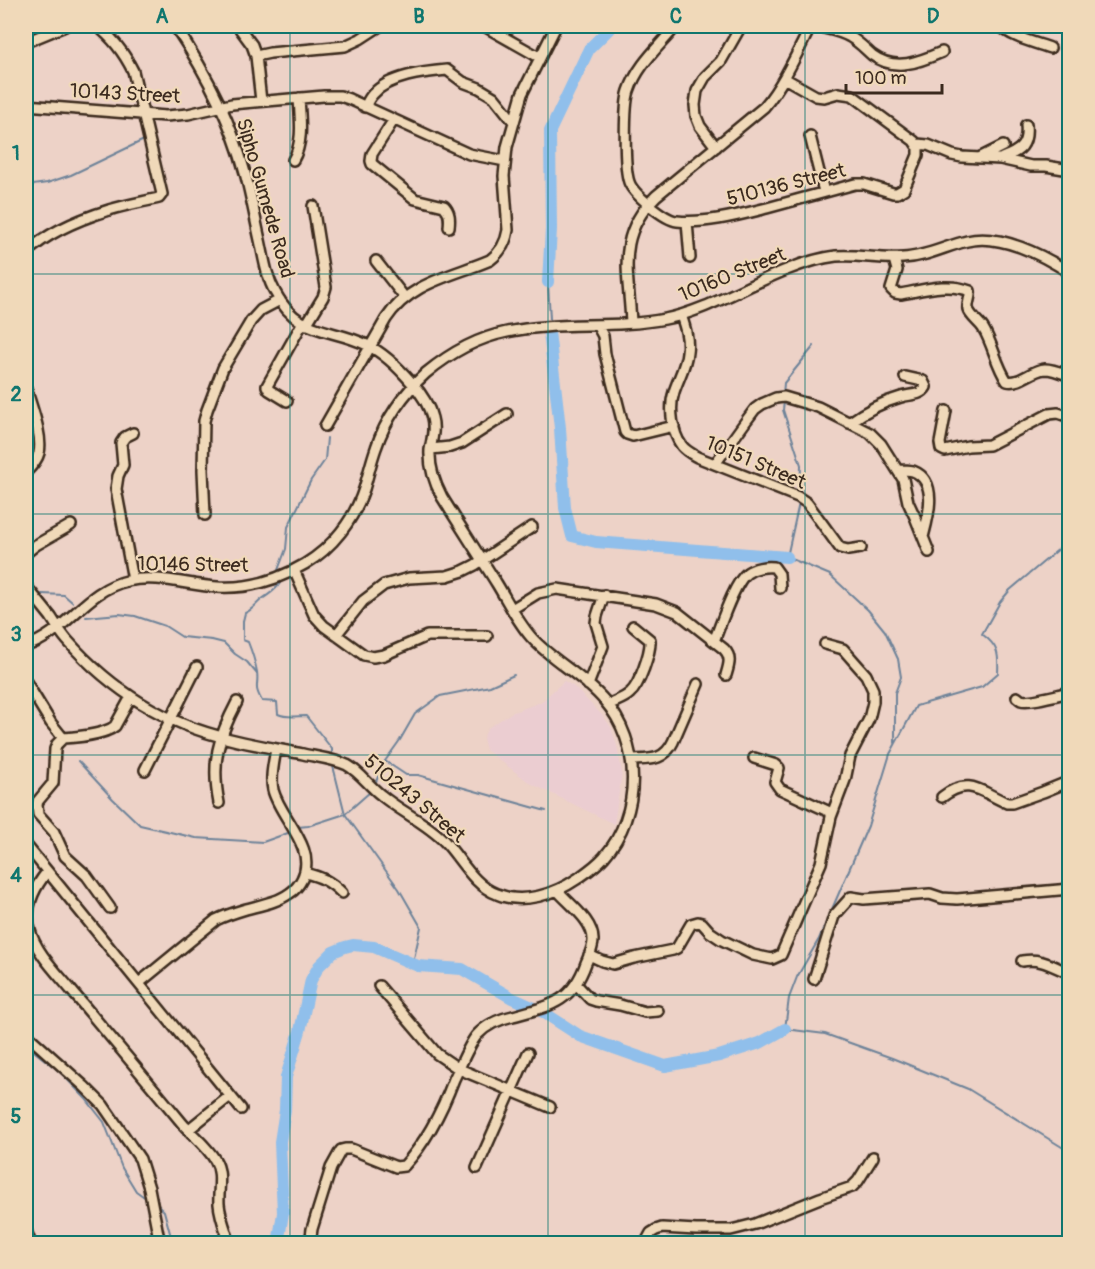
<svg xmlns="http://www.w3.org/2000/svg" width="1095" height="1269" viewBox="0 0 1095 1269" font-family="Pangolin,sans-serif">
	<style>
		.built { fill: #ebcdd1 }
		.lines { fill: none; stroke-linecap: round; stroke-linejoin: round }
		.stream { stroke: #6e8399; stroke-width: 2 }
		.river { stroke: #90bfeb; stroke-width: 12 }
		.minor-casing { stroke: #3b2a1e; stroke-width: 14 }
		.minor { stroke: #f0d9b9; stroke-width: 9 }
		.grid { fill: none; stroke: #0f766e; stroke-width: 1.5; stroke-opacity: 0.55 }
		.labels { text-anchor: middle; stroke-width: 4.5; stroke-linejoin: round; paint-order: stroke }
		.street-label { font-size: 20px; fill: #3b2a1e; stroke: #f0d9b9 }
		.neatline { fill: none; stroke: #0f766e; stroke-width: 2 }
		.grid-label { font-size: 20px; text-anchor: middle; font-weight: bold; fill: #0f766e }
	</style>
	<rect width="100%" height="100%" fill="#edd2c7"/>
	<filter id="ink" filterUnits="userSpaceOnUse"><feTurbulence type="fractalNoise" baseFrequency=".0167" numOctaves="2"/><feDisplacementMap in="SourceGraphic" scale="12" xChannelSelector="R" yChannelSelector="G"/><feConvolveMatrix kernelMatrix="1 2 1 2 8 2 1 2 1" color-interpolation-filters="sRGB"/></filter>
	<g filter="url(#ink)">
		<!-- built -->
		<path class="built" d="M564,681L573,686L603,716L611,727L617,746L622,773L614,824L530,783L486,750L483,738L488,728L511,713L541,702Z"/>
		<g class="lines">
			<!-- stream -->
			<path class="stream" d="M26,186L47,183L71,175L146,139
				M548,282L550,319
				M783,395L784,383L814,346
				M784,401L783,410L801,465L800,494
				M799,503L787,557L830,575L868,610L885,631L898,659L901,677L895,693V743
				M1070,543H1066L1010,590L1000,602L982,634C998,646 999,653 998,673L982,687L916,706L890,754L868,826L819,939L797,977L789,998L785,1029L825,1034L892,1058L968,1089L1070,1152
				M278,570L286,549L288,527L311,480L325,460L327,438
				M280,583C275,592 268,594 261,600C255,605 252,610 245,613L243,621V640L248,642C252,652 255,661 257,672C259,687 253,685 262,701L277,702L278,714C286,718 297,716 306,716L332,749V755
				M42,594L64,595L72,602
				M26,604H29
				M86,617L119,614L135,616L165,626L182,637L212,640L224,643L235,654L247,662L257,674
				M78,761L113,799L140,825L196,838L263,842L288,833
				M385,761L406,775H418L546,811
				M333,766L345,814L399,889L421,927L413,963
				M374,786L385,761L400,740L415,714L440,696L490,686L514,675
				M298,827L308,826L345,814L370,792
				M26,1045L59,1071L86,1099L104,1122L122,1168L136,1191L147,1199
				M156,1203L164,1211L173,1244"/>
			<!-- river -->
			<path class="river" d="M548,282L551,229L550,131L589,49L612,26
				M549,332L560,428L565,508L572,536L596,542L787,557
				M278,1244L283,1213L280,1142L285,1110L286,1077L300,1031L311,980L319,966L333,952L345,947L353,945L374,947L418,966L462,969L512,998L543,1012L580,1036L665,1066L719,1056L760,1043L785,1029"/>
			<defs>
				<path id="minor" d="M238,26L252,45L256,56L261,101
					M484,26L539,57
					M676,26C659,47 638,64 629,91C624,105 624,168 629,182C633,194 665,220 677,221C706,224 739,215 767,208C797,200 826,192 855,184H864L893,193H897L904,189L918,155V147L914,141L852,95L838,93L824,97L816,96L784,78
					M815,26C827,29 840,31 850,37C859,42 865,49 872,55C895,72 919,62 942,52
					M1001,26C1010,37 1036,43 1050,48
					M26,42L65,26
					M256,56L270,53L345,46L360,39L380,26
					M26,105L166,116L188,114L232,104L324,96H340L349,99L469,154L505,161
					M365,107C367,103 369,98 373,94C389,76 424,72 447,70L463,82L479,88L494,97L514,122
					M393,121L372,154L371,161L372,164L415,199L444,206C450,212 450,219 449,227
					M810,136L824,192
					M917,144L928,145L952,155L962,157L1000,159L1031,166H1046L1070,170
					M716,147L700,126L696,116L695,105L697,91L705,77L721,61L741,26
					M981,157L1003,146
					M1002,158C1021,151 1028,145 1026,125
					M293,160C304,142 300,118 299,98
					M687,222L690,258
					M26,253C48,232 80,219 109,210C125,205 142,202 159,198L162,194L133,71C125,55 112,37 97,26
					M894,259L897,270L891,289L895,293L901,294C923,290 949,282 970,291C971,297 967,303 968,309C970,316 979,322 983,328C993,344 996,365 1007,381C1021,384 1031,370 1045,369C1053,369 1062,373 1070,376
					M376,261L405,298
					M681,315C685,327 689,339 687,352C686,366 678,379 674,392C669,407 672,434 682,446C686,451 692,454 697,457L798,497L807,503L813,511L840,548L848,550L861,548
					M631,323C629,272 615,237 656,196L764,107C784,83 797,53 811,26
					M306,325L323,297L326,287L313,206
					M597,325L603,336L605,354L625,432L627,434L633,436L674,426
					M26,388C31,406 43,435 39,453C37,461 31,467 26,472
					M287,401L269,390L267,386L303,322
					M946,411L940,443L941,449L945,451L968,446L989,445L1049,414L1058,413L1070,417
					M849,423C864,412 883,402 901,397C910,394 921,396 926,387L923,381L905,377
					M325,426L386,319C410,282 453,276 490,260C501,252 506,243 508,230L504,176L507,147L522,94L556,26
					M133,433L125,437L121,443L123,465L118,476L116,489L133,580
					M431,449L450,447L462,443L507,414
					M715,464L746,421L755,409L762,404L776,398L784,397L818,407L870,433L881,444L903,479L908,502L915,517L929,552
					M898,470C903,470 908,470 913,471C939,481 928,518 923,537
					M205,515L203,470L204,421L207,410L223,368L251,321L261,310L280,300
					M26,553L36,545L71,525
					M294,570L314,615L324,626L364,655L373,657L384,655L427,636H487
					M26,586C34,596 43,607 51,617C56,625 61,633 67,640C111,690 165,724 230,739C254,745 278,749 303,754C317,757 334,759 347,765C360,772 369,786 381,795C401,812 427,823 445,842C461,859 474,886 497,894C523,905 555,894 577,879C587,872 596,866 604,857C642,814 642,743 604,700C583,675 552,661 531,637C517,621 508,602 497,584C479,555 460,526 442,497C434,482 429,468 430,450C432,439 435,429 432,418C429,405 421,393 412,383C399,368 384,353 367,345C330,327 298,336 275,292C266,276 264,258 260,240C255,218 251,195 245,173C231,120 205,71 175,26
					M512,609L538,593L557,589L656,604L677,612L724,649C732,657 729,665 726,675
					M336,635L363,601L384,585L409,578L447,576L463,571L475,565L532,527
					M714,641C721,624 734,583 747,573C754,568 765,566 774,567L779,574L780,588
					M26,646C66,634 85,590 127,581C157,574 187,585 217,587C248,589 278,580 305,564C332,548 354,520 364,489C368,476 371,462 376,448C385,420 404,393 426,373C449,354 477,338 507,332C557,321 613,329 665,319C706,311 749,284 789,269C804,263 820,258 836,256C858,254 880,260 903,258C926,257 946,246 967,241C1000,233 1043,255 1070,273
					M26,682L51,723L63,738C78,737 104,735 115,726L131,697
					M588,685L603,646L596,623L597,616L604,595
					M1017,697C1019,698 1019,699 1021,700C1029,703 1060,694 1070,692
					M608,705C615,701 624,699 630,693C639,686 651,652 650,640L633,626
					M63,738L57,744L55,749L53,783L38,801L37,805L38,814L54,832L65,856L87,876L110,908
					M754,758L776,765L779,768L775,782L780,789L832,813
					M632,760C650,759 664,761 673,742L698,684
					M145,770L197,667
					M942,797C969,776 981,792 1007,803H1012L1043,792L1070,781
					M219,803C211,762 218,738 237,702
					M26,845L241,1109
					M47,872C34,888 24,909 30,930C35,951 57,973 71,990C108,1034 145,1078 182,1123C192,1135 207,1146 215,1160C223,1173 218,1189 219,1204C220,1217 226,1231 230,1244
					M305,873C321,877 330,881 342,893
					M589,955L602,961L613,964L634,958L673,950L677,948L691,924L698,922L702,923L710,932L722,940L753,955L772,959L781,955L821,863L831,817L845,780L850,756L869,719L873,702V690L866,675L843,649L825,644
					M1022,961C1043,958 1051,966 1070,973
					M814,979L834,916L851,897L864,899L930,894L942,898L957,899L1070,889
					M139,983L216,920C226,915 236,912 246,909C261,905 278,902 290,893C295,890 299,885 302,879C318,848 280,818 273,790C270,776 274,762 276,749
					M576,984L590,999L596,1001L620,1005L645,1012L658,1011
					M379,986L437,1054L459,1069L550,1107
					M26,1034L84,1086L103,1105L140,1159L149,1188L160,1244
					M188,1130L230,1096
					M477,1168L528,1053
					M26,1230L31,1244
					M310,1244L312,1229L331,1168L341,1150L345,1149H351L396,1167L404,1166C427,1141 442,1111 454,1079C460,1067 469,1044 477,1035C487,1024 499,1019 513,1016C550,1006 572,1003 586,963C589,956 593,948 593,941C594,921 569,904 557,890
					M645,1244L651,1233L656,1230L662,1228L696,1230H731L755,1224L820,1198L852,1187L858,1181L873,1157"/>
			</defs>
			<!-- minor casing -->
			<use href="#minor" class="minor-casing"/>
			<!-- minor -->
			<use href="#minor" class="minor"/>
		</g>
	</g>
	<!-- grid -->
	<path class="grid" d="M290,26V1244M548,26V1244M805,26V1244M26,274H1070M26,514H1070M26,755H1070M26,995H1070"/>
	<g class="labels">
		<!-- street labels -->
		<g class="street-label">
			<text transform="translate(125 93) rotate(3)" y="7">10143 Street</text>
			<text transform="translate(786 184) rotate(-14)" y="7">510136 Street</text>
			<text transform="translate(266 198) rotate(74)" y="7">Sipho Gumede Road</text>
			<text transform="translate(732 274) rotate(-22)" y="7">10160 Street</text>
			<text transform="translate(756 462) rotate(23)" y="7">10151 Street</text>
			<text transform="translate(193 564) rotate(1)" y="7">10146 Street</text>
			<text transform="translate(415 798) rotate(40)" y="7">510243 Street</text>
		</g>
	</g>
	<!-- margin -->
	<rect width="1095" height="1269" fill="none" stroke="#f0d9b9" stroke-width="66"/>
	<!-- scale -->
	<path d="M846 84v9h96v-9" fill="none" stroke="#3b2a1e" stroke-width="3"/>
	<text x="855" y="84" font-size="18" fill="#3b2a1e" stroke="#f0d9b9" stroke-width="4.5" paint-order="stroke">100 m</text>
	<rect x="33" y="33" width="1029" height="1203" class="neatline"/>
	<g class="grid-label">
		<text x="162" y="23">A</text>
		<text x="419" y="23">B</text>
		<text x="676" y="23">C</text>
		<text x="933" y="23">D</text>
		<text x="16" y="160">1</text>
		<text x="16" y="401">2</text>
		<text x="16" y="641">3</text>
		<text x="16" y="882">4</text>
		<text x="16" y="1123">5</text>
	</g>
</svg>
